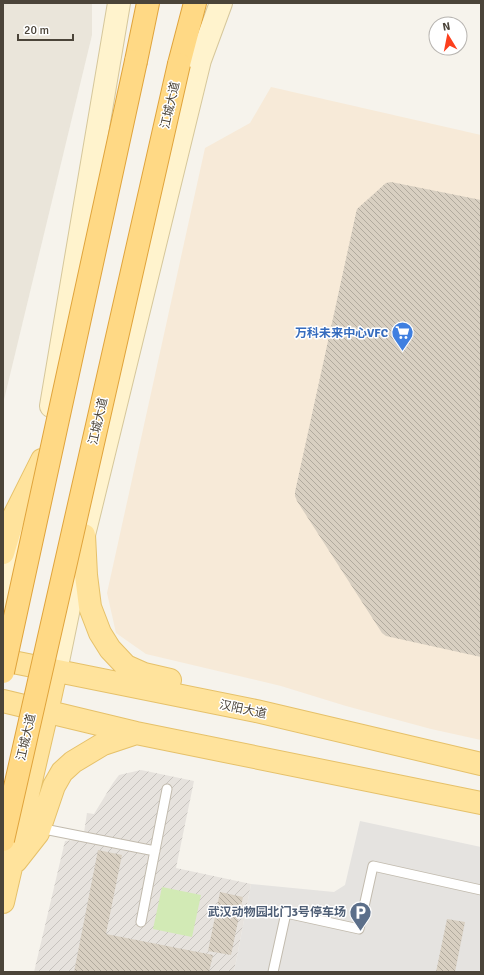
<svg xmlns="http://www.w3.org/2000/svg" width="484" height="975" viewBox="0 0 484 975" font-family="Signika,'Noto Sans SC',sans-serif">
	<style>
		.residential { fill: #eae5da }
		.commercial { fill: #f7ead8 }
		.industrial { fill: url(#industrial-furrows) }
		.green { fill: #d2eab5 }
		.parking { fill: #e5e3e0 }
		.building { fill: url(#building-back-hatch) }
		.lines { fill: none; stroke-linecap: round; stroke-linejoin: round }
		.service-casing { stroke: #c2bbae; stroke-width: 11 }
		.secondary-casing { stroke: #d6c79b; stroke-width: 24 }
		.primary-casing { stroke: #e6c16a; stroke-width: 24 }
		.trunk-casing { stroke: #e0a43c; stroke-width: 24 }
		.service { stroke: #fff; stroke-width: 9 }
		.secondary { stroke: #fff3cd; stroke-width: 22 }
		.primary { stroke: #ffe39c; stroke-width: 22 }
		.trunk { stroke: #ffd985; stroke-width: 22 }
		.trunk-bridge-casing { stroke: #e0a43c; stroke-width: 24; stroke-linecap: butt }
		.trunk-bridge { stroke: #ffd985; stroke-width: 22 }
		.labels { text-anchor: middle; stroke-width: 3; stroke-linejoin: round; paint-order: stroke }
		.street-label { font-size: 12px; fill: #4b4439; stroke: #fff }
		.shop-label { font-size: 12px; font-weight: bold; fill: #366cbe; stroke: #fff; text-anchor: end }
		.service-label { font-size: 12px; font-weight: bold; fill: #4e5e75; stroke: #fff; text-anchor: end }
	</style>
	<defs>
		<pattern id="industrial-furrows" width="10" height="10" patternUnits="userSpaceOnUse"><rect width="10" height="10" fill="#e6e2dd"/><path d="M-1 1l2-2M0 10L10 0M9 11l2-2" fill="none" stroke="#c7c3be"/></pattern>
		<pattern id="building-back-hatch" width="6" height="6" patternUnits="userSpaceOnUse"><rect width="6" height="6" fill="#d8cfc1"/><path d="M-1 5l2 2M0 0l6 6M5-1l2 2" fill="none" stroke="#b1aa9e"/></pattern>
	</defs>
	<rect width="100%" height="100%" fill="#f6f3ec"/>
	<!-- residential -->
	<path class="residential" d="M3,3H92V35L3,404Z"/>
	<!-- commercial -->
	<path class="commercial" d="M271,87L481,135V740L431,729L346,706L281,686L146,654L116,633L107,593L205,148L250,123Z"/>
	<!-- industrial -->
	<path class="industrial" d="M141,770L194,781L176,868L251,884L234,972H34L65,841L83,839L87,813L94,814L113,783L119,775Z"/>
	<!-- green -->
	<path class="green" d="M162,887L201,895L192,937L153,929Z"/>
	<!-- parking -->
	<path class="parking" d="M360,821L481,847V972H234L251,884L334,892L345,885Z"/>
	<!-- building -->
	<path class="building" d="M391,182L481,200V657L386,636L382,633L297,501L295,496V492L356,213L357,209L386,183Z
		M98,850L122,855L106,934L213,955L209,972H74Z
		M220,892L243,897L231,955L208,951Z
		M447,919L465,922L455,972H436Z"/>
	<g class="lines">
		<defs>
			<path id="service" d="M39,828L155,851
				M141,922L167,789
				M273,972L286,913L359,929L373,866L481,890"/>
			<path id="secondary" d="M51,406L119,3
				M3,611L23,533
				M56,671L84,535L200,60L221,3"/>
			<path id="primary" d="M84,535L86,575L90,607L100,633L110,649L126,666L144,674L170,680
				M3,553L14,516L42,460
				M3,660L256,711L481,764
				M3,701L136,733L481,803
				M16,861L38,833L54,786L62,772L73,762L103,744L136,733
				M3,902L47,712L56,671"/>
			<path id="trunk" d="M136,61L148,3
				M179,64L195,3"/>
		</defs>
		<!-- service casing -->
		<use href="#service" class="service-casing"/>
		<!-- secondary casing -->
		<use href="#secondary" class="secondary-casing"/>
		<!-- primary casing -->
		<use href="#primary" class="primary-casing"/>
		<!-- trunk casing -->
		<use href="#trunk" class="trunk-casing"/>
		<!-- service -->
		<use href="#service" class="service"/>
		<!-- secondary -->
		<use href="#secondary" class="secondary"/>
		<!-- primary -->
		<use href="#primary" class="primary"/>
		<!-- trunk -->
		<use href="#trunk" class="trunk"/>
		<defs>
			<path id="trunk-bridge" d="M3,672L136,61
				M3,840L179,64"/>
		</defs>
		<!-- trunk-bridge casing -->
		<use href="#trunk-bridge" class="trunk-bridge-casing"/>
		<!-- trunk-bridge -->
		<use href="#trunk-bridge" class="trunk-bridge"/>
	</g>
	<!-- icons -->
	<defs>
		<symbol id="supermarket-pin" viewBox="-11 -11 22 30"><path d="M0 17L-7.5 6A9.5 9.5 0 1 1 7.5 6Z" fill="#3f7fe0" stroke="#fff"/><path d="M-6-5.5h2.5l.6 2H6L4.5 2H-2.5L-4.4-4H-6ZM-1.5 3.2a1.3 1.3 0 1 0 .1 0ZM3 3.2a1.3 1.3 0 1 0 .1 0Z" fill="#fff"/></symbol>
		<symbol id="parking-pin" viewBox="-11 -11 22 30"><path d="M0 17L-7.5 6A9.5 9.5 0 1 1 7.5 6Z" fill="#5c6f8a" stroke="#fff"/><path d="M-3.5-5.5H1a3.5 3.5 0 0 1 0 7H-1V5.5H-3.5ZM-1-3.4V-.6H.8a1.4 1.4 0 0 0 0-2.8Z" fill="#fff"/></symbol>
	</defs>
	<g fill-rule="evenodd">
		<use href="#supermarket-pin" x="390" y="320" width="25" height="34"/>
		<use href="#parking-pin" x="348" y="900" width="25" height="34"/>
	</g>
	<g class="labels">
		<!-- street labels -->
		<g class="street-label">
			<text transform="translate(170 105) rotate(-77)" y="4">江城大道</text>
			<text transform="translate(98 421) rotate(-77)" y="4">江城大道</text>
			<text transform="translate(243 709) rotate(12)" y="4">汉阳大道</text>
			<text transform="translate(26 737) rotate(-77)" y="4">江城大道</text>
		</g>
		<!-- shop labels -->
		<g class="shop-label">
			<text x="388" y="337">万科未来中心VFC</text>
		</g>
		<!-- service labels -->
		<g class="service-label">
			<text x="346" y="916">武汉动物园北门3号停车场</text>
		</g>
	</g>
	<!-- border -->
	<rect width="484" height="975" fill="none" stroke="#4b4439" stroke-width="8"/>
	<!-- north arrow -->
	<g transform="translate(448 36) rotate(350)"><circle r="19" fill="#ffffff" stroke="#b7b4b0"/>
	<path d="M0-3L7 15L0 10L-7 15Z" fill="#fc3f1d"/>
	<text y="-6" font-size="11" font-weight="bold" text-anchor="middle" fill="#4b4439">N</text>
	</g>
	<!-- scale -->
	<path d="M18 34v6h55v-6" fill="none" stroke="#4b4439" stroke-width="2"/>
	<text x="24" y="34" font-size="12" fill="#4b4439" stroke="#ffffff" stroke-width="3" paint-order="stroke">20 m</text>
</svg>
